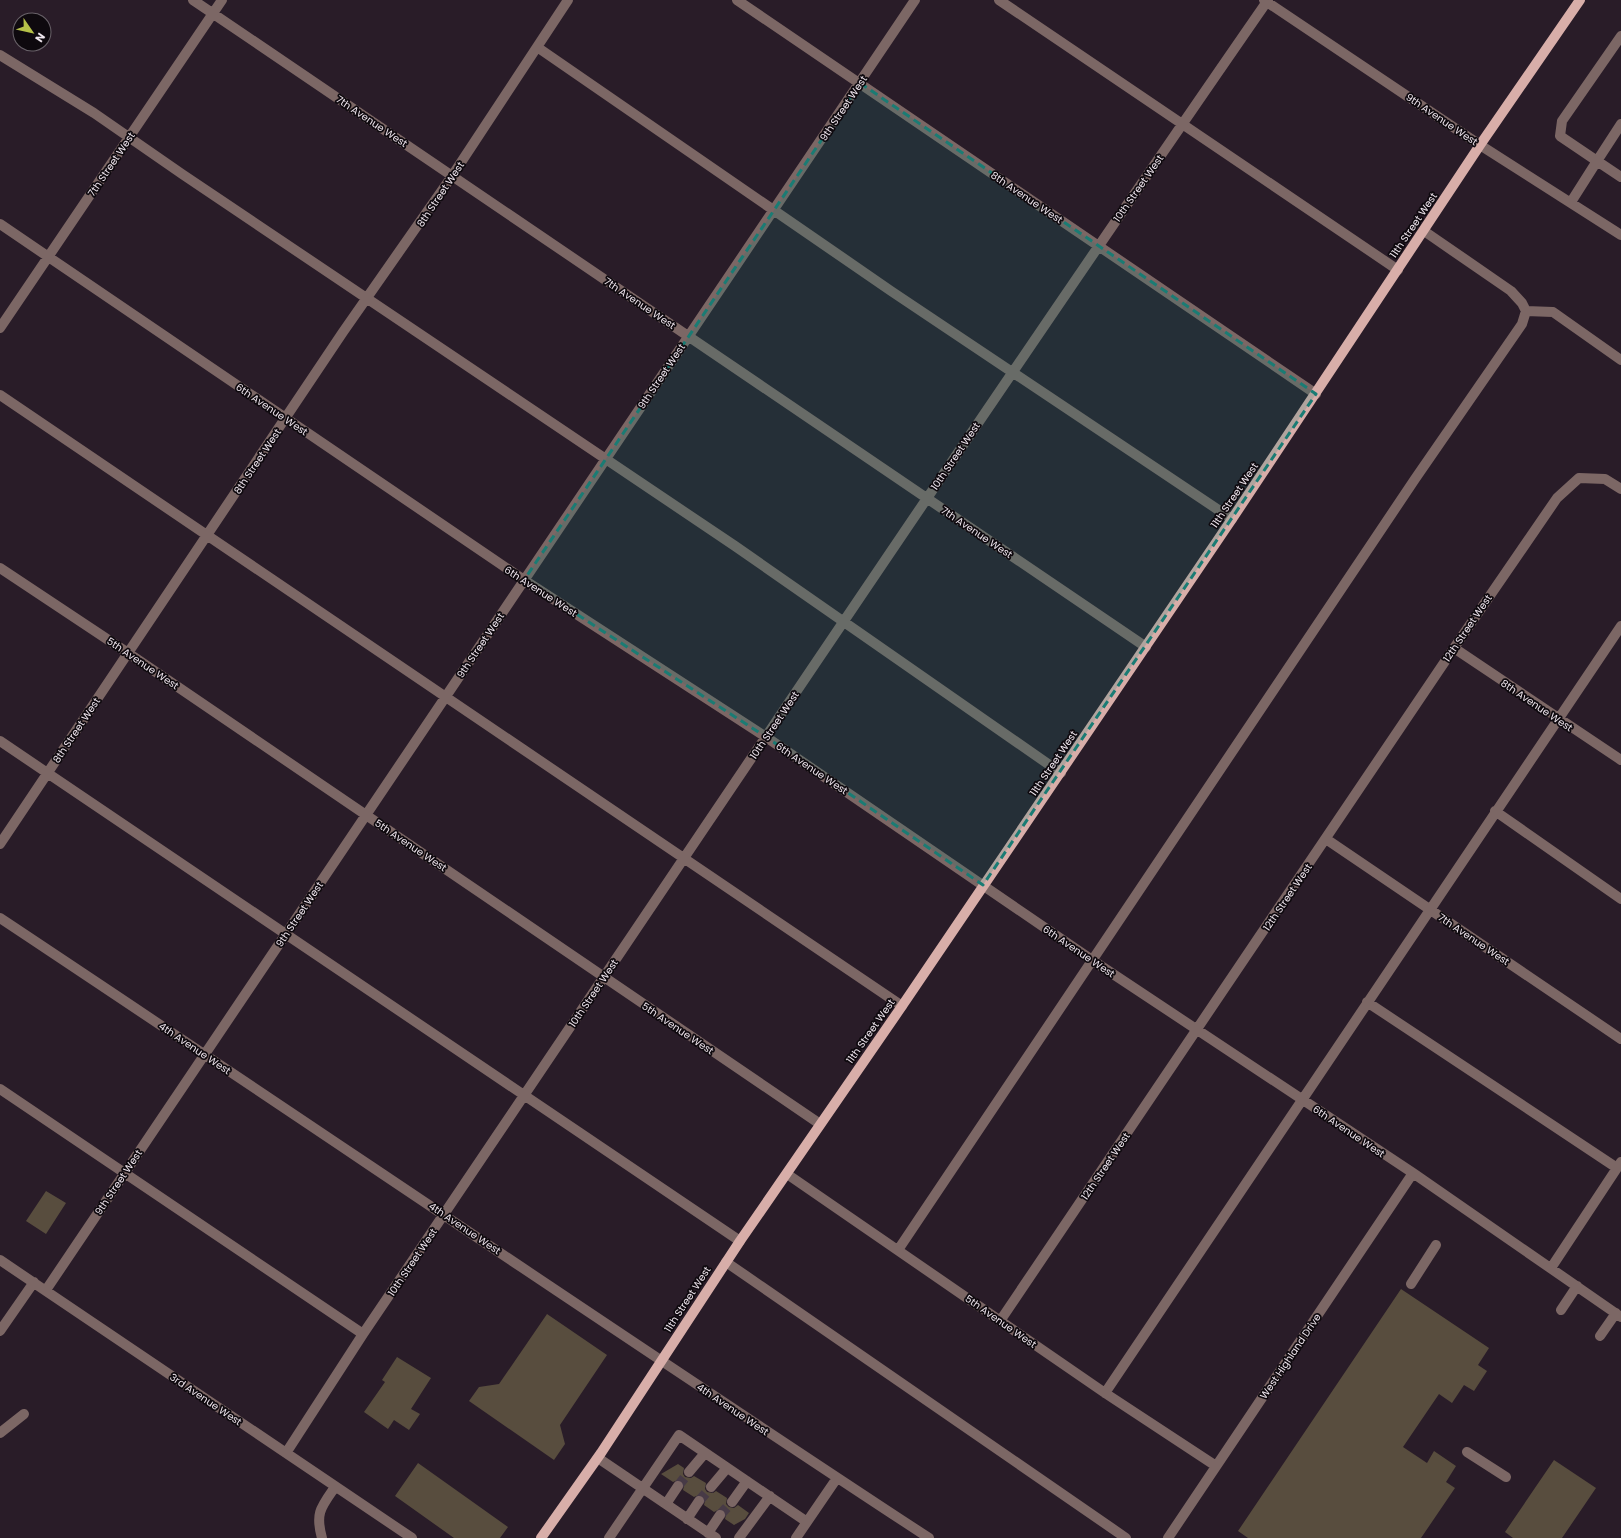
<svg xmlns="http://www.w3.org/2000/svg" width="1621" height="1538" viewBox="0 0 1621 1538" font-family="Poppins,sans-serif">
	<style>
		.building { fill: #584d3e }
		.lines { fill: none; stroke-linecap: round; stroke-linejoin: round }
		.minor-tunnel { stroke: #473a46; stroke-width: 10; stroke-dasharray: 10 5; stroke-linecap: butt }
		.minor { stroke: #7c6765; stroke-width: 10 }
		.major { stroke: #d8aea9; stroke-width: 10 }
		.marked { fill: #1a7c74; fill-opacity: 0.2; stroke: #1a7c74; stroke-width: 3; stroke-dasharray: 8 5; stroke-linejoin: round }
		.labels { text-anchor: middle; stroke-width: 3.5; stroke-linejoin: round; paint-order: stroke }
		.street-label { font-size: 10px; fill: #efe6ee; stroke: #0e090e }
	</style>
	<rect width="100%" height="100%" fill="#291c28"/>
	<!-- building -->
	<path class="building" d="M46,1191L66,1203L46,1234L26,1221Z
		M1401,1289L1489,1348L1478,1365L1487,1371L1474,1391L1464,1385L1452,1403L1439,1394L1403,1447L1427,1463L1434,1451L1456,1466L1446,1482L1455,1488L1421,1538H1248L1238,1531Z
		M547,1314L607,1355L560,1425L565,1444L554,1460L469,1401L479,1387L499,1384Z
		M397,1357L431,1378L411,1409L420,1414L409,1430L394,1420L388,1429L364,1412L385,1382L382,1380Z
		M1554,1460L1596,1488L1562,1538H1513L1505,1532Z
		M418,1463L508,1527L500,1538H454L395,1496Z
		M678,1464L684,1468L683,1474L685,1477L691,1478L694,1476L706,1483L705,1489L707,1492L713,1493L716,1491L727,1498L726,1504L729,1507L734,1508L738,1505L749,1513L745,1519L734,1525L725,1519L726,1515L724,1510L720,1509L714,1512L704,1505L705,1501L703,1496L699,1495L694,1497L683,1490L684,1486L682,1481L678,1480L673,1482L661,1474Z"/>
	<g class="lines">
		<!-- minor-tunnel -->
		<path class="minor-tunnel" d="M678,1486L689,1472
			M699,1501L711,1487
			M720,1515L732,1502"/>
		<!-- minor -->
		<path class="minor" d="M193,0L1146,647
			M737,0L1316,394
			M999,0L1398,270
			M1264,0L1480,145L1621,235
			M537,47L891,291L1232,519
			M0,55L94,113L182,174L735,546L1061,773
			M1621,124L1597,161L1621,177
			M1571,202L1597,161L1560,136L1562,121L1621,36
			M0,224L524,580L766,737L1092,960L1413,1173L1621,1317
			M1526,311L1553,312L1621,360
			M0,328L222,0
			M0,395C300,601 603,801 902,1006
			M0,568L128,653L820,1124
			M1454,648L1621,760
			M0,741L740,1241
			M1495,811L1621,899
			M1326,839L1621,1039
			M0,844L343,332L452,176L568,0
			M0,918C310,1124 618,1334 929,1538
			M1367,1002L1617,1168
			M0,1089L363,1334
			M787,1174L1105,1393L1216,1466
			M898,1250L1415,479L1522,324L1526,311L1522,303L1511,291L1424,231
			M0,1260L412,1538
			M726,1262L1126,1538
			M1551,1268L1621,1162
			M1411,1284L1436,1245
			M46,1290L915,0
			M1561,1310L1577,1286
			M1000,1321L1454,648L1557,498L1579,478L1605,479L1621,489
			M0,1331L34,1282
			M1600,1336L1616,1313
			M1105,1393L1621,626
			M0,1433L24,1414
			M1467,1452L1506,1477
			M286,1453L363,1334C664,889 962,442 1268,0
			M598,1458L716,1538
			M689,1472L705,1453
			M711,1487L727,1468
			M732,1502L747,1481
			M666,1504L678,1486
			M687,1519L699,1501
			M708,1533L720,1515
			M322,1538C315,1513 321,1507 335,1487
			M609,1538L679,1435L807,1522
			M739,1538L770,1496
			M796,1538L837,1478
			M1168,1538L1413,1173"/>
		<!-- major -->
		<path class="major" d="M541,1538L601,1453L740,1241L902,1006L1232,519L1480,145L1580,0"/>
	</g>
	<!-- marked area -->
	<path class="marked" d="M860,83L1316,394L983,885L766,737L524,580Z"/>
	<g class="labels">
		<!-- street labels -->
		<g class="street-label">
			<text transform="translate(843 108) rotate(-56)" y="4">9th Street West</text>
			<text transform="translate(1442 119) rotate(34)" y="4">9th Avenue West</text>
			<text transform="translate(372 121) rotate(34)" y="4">7th Avenue West</text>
			<text transform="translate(111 164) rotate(-56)" y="4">7th Street West</text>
			<text transform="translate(1138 188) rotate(-55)" y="4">10th Street West</text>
			<text transform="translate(440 194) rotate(-56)" y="4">8th Street West</text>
			<text transform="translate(1027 197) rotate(34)" y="4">8th Avenue West</text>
			<text transform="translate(1413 225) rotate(-56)" y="4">11th Street West</text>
			<text transform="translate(640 303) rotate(34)" y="4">7th Avenue West</text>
			<text transform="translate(661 376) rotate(-56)" y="4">9th Street West</text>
			<text transform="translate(272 409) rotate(34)" y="4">6th Avenue West</text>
			<text transform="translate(955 456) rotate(-56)" y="4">10th Street West</text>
			<text transform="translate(257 461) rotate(-56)" y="4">8th Street West</text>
			<text transform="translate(1234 495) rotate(-56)" y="4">11th Street West</text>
			<text transform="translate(977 532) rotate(34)" y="4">7th Avenue West</text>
			<text transform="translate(541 591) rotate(33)" y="4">6th Avenue West</text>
			<text transform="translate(1467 628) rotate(-56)" y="4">12th Street West</text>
			<text transform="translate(480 645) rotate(-56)" y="4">9th Street West</text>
			<text transform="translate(143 663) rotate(34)" y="4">5th Avenue West</text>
			<text transform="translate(1537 705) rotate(34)" y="4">8th Avenue West</text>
			<text transform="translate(774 725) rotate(-56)" y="4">10th Street West</text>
			<text transform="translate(76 730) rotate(-56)" y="4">8th Street West</text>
			<text transform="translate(1053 763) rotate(-56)" y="4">11th Street West</text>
			<text transform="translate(812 768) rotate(34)" y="4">6th Avenue West</text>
			<text transform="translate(411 845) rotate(34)" y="4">5th Avenue West</text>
			<text transform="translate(1287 897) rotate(-56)" y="4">12th Street West</text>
			<text transform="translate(299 914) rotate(-56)" y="4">9th Street West</text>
			<text transform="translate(1474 939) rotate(34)" y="4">7th Avenue West</text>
			<text transform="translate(1079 951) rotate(34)" y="4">6th Avenue West</text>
			<text transform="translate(593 993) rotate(-56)" y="4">10th Street West</text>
			<text transform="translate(678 1028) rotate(34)" y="4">5th Avenue West</text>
			<text transform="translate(870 1031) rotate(-55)" y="4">11th Street West</text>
			<text transform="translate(195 1048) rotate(34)" y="4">4th Avenue West</text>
			<text transform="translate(1349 1131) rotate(34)" y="4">6th Avenue West</text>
			<text transform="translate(1105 1166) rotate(-56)" y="4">12th Street West</text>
			<text transform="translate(118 1182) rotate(-56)" y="4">9th Street West</text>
			<text transform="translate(465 1228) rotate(34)" y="4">4th Avenue West</text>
			<text transform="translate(412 1262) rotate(-56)" y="4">10th Street West</text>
			<text transform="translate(687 1299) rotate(-57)" y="4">11th Street West</text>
			<text transform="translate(1001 1321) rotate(35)" y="4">5th Avenue West</text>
			<text transform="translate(1290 1356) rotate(-56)" y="4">West Highland Drive</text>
			<text transform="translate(206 1399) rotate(34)" y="4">3rd Avenue West</text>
			<text transform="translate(733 1409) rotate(34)" y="4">4th Avenue West</text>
		</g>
	</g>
	<!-- north arrow -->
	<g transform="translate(32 32) rotate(124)"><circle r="19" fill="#0e090e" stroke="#686168"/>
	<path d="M0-3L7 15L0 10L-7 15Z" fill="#b6c149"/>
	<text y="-6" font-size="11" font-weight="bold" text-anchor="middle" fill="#efe6ee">N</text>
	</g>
</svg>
